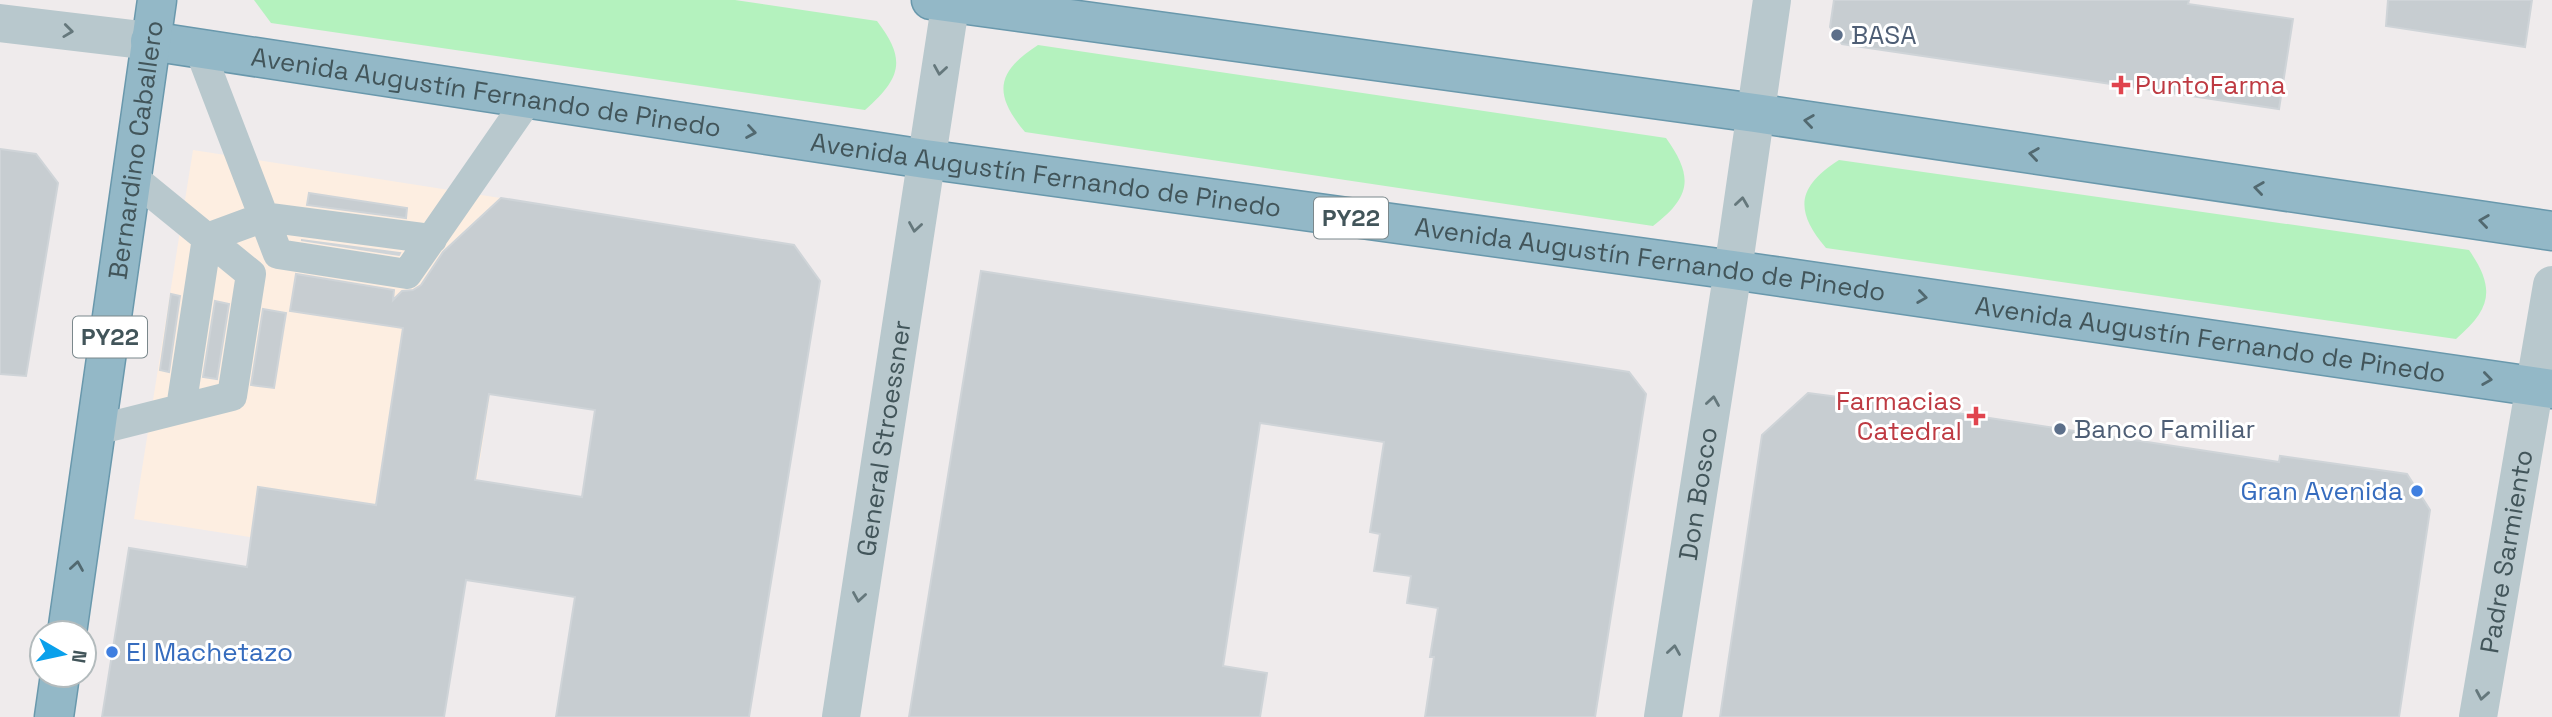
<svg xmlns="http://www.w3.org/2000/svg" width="2552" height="717" viewBox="0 0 2552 717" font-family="'Space Grotesk',sans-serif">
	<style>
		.commercial { fill: #fdeee1 }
		.green { fill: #b4f2be }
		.building { fill: #c7cdd1; stroke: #cfd4d8; stroke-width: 2; fill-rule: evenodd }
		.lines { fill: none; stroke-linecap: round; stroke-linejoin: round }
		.trunk-casing { stroke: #6998ac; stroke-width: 41 }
		.service { stroke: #b8c8cd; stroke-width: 30 }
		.minor { stroke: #b8c8cd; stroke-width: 38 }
		.tertiary { stroke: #b8c8cd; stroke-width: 38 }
		.trunk { stroke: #93b8c7; stroke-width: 38 }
		.oneway { stroke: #65787c }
		.oneway2 { stroke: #526970 }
		.service-dot { fill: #5c6f8a; stroke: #fff; stroke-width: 2.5 }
		.health-dot { fill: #e0444e; stroke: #fff; stroke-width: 2.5 }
		.shop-dot { fill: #3f7fe0; stroke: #fff; stroke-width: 2.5 }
		.labels { text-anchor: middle; stroke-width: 6; stroke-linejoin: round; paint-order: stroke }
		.shield { fill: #fff; stroke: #7b888c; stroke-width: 2 }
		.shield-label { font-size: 24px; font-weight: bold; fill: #42555a }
		.service-label { font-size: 26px; fill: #4e5e75; stroke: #fff; text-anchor: start }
		.health-label { font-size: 26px; fill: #be3a42; stroke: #fff; text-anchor: start }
		.street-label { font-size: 26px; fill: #42555a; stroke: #fff }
		.shop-label { font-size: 26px; fill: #366cbe; stroke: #fff; text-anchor: end }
	</style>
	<rect width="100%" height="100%" fill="#efebec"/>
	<!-- commercial -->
	<path class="commercial" d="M193,150L520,201L463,570L134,519Z"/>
	<!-- green -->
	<path class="green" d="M254,0H735L877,21C907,60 901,78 865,110L271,23Z
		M1038,45L1666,138C1694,177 1691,197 1653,226L1025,132C993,94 996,72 1038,45Z
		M1839,160L2469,250C2496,289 2491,309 2456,339L1826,248C1794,210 1797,187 1839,160Z"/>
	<!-- building -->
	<path class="building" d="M1834,0H2189L2188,4L2293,19L2279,109L1842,44L1830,27Z
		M2388,0H2532L2525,47L2386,26Z
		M0,149L36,154L58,183L26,376L0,374Z
		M309,193L407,208L406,218L307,205Z
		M501,198L794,245L820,281L749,717H556L575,597L466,580L444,717H102L129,548L247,567L258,487L376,505L403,328L290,311L296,274L394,290L393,300L402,291L413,290L421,285L443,252ZM489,394L595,410L582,497L475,480Z
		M301,240L400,253L399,255Z
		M981,271L1629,372L1646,394L1595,717H1425L1434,657H1430L1438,608L1407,603L1411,576L1374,571L1380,534L1370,532L1384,442L1260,423L1223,666L1267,673L1260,717H909Z
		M171,294L180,296L169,372L160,370Z
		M215,301L229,304L217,379L203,377Z
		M263,309L286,313L274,388L251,385Z
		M1808,393L1930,409L2279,462L2280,456L2407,474L2430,510L2399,717H1720L1762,435Z"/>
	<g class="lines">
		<defs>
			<g id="trunk">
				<path d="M931,0L1755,113L2552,231"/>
				<path id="s4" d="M150,41L925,159L1733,270L2552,389"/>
				<path id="s5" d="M67,633L157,0"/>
				<path d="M54,717L60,675"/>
			</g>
		</defs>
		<!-- trunk casing -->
		<use href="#trunk" class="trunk-casing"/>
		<!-- service -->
		<path class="service" d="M199,48L278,254L407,274L529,98
			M181,408L207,238L264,217L432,239
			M97,430L232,396L251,274L132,177"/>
		<!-- minor -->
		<g class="minor">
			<path id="s1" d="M841,717L951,0"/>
			<path id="s2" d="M1663,717L1733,270L1772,0"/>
			<path id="s3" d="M2478,717L2552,285"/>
		</g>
		<!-- tertiary -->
		<path class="tertiary" d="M0,23L150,41"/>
		<!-- trunk -->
		<use href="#trunk" class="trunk"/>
	</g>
	<!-- one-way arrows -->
	<defs><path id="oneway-chevron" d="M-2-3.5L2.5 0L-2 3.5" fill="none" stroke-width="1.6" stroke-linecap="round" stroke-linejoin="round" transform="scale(1.75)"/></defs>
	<g class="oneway">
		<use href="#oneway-chevron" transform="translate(68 31) rotate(7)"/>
		<use href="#oneway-chevron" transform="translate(940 70) rotate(99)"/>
		<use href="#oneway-chevron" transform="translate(1742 202) rotate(-82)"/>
		<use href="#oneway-chevron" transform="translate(915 227) rotate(99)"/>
		<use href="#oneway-chevron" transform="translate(1713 401) rotate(-81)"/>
		<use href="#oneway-chevron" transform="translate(859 597) rotate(99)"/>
		<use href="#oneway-chevron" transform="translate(1674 650) rotate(-81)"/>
		<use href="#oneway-chevron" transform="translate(2482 695) rotate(100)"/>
	</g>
	<g class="oneway2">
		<use href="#oneway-chevron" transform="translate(1809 121) rotate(-172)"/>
		<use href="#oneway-chevron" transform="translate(751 132) rotate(9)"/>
		<use href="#oneway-chevron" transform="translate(2034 154) rotate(-172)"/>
		<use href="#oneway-chevron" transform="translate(2259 188) rotate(-172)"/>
		<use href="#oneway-chevron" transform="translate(2484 221) rotate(-172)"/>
		<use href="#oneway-chevron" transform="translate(1922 297) rotate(8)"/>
		<use href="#oneway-chevron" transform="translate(2487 379) rotate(8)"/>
		<use href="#oneway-chevron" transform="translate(77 566) rotate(-81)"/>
	</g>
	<!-- markers -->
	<g class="service-dot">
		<circle cx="1837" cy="35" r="7"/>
		<circle cx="2060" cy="429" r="7"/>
	</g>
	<g class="health-dot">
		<path d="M2117.5 74.5h7v7h7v7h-7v7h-7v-7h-7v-7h7z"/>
		<path d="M1972.5 405.5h7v7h7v7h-7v7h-7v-7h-7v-7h7z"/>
	</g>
	<g class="shop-dot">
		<circle cx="2417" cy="491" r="7"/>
		<circle cx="112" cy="652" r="7"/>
	</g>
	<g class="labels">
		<!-- shield labels -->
		<g class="shield">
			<rect x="1314" y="197.5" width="74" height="41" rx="5"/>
			<rect x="73" y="316.5" width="74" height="41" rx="5"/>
		</g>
		<g class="shield-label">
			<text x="1351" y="226">PY22</text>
			<text x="110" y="345">PY22</text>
		</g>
		<!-- service labels -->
		<g class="service-label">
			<text x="1851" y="44">BASA</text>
			<text x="2074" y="438">Banco Familiar</text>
		</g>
		<!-- health labels -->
		<g class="health-label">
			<text x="2135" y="94">PuntoFarma</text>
			<text x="1962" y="410" text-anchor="end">Farmacias<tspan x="1962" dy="30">Catedral</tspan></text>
		</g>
		<!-- street labels -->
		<g class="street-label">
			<text dy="9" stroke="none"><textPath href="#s4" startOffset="340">Avenida Augustín Fernando de Pinedo</textPath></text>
			<text dy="9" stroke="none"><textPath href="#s5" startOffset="488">Bernardino Caballero</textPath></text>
			<text dy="9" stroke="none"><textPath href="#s4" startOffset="906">Avenida Augustín Fernando de Pinedo</textPath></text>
			<text dy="9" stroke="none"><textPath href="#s4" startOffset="1516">Avenida Augustín Fernando de Pinedo</textPath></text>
			<text dy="9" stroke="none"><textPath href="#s4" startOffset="2082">Avenida Augustín Fernando de Pinedo</textPath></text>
			<text dy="9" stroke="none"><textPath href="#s1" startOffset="282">General Stroessner</textPath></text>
			<text dy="9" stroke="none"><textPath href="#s2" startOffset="226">Don Bosco</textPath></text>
			<text dy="9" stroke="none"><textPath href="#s3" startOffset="168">Padre Sarmiento</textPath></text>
		</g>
		<!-- shop labels -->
		<g class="shop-label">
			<text x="2403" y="500">Gran Avenida</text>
			<text x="126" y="661" text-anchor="start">El Machetazo</text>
		</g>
	</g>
	<!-- north arrow -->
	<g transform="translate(63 654) rotate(99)"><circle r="33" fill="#ffffff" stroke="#b3bbbd" stroke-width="2"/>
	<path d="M0-5L12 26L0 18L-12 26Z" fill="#09a0eb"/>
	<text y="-10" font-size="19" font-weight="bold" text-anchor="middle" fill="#42555a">N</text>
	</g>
</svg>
